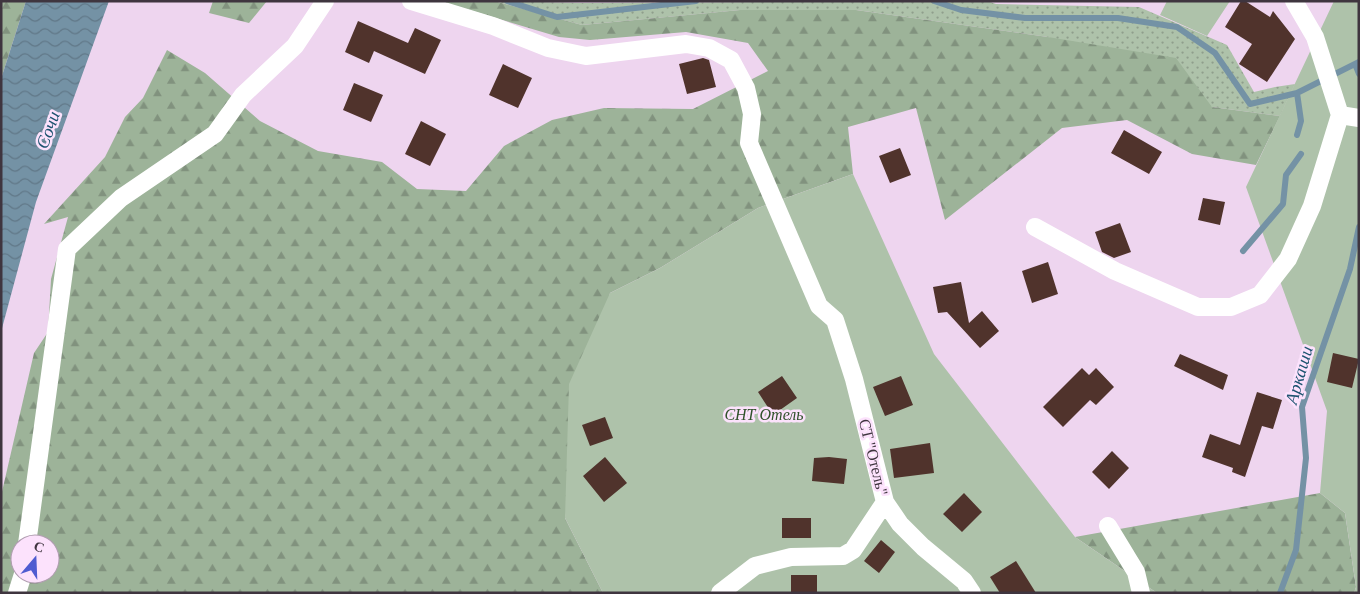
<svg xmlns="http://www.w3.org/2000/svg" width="1360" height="594" viewBox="0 0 1360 594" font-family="'Times New Roman',serif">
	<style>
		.grass { fill: url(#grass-dots) }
		.forest { fill: url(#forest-firs); fill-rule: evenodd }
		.garden { fill: #aec2aa }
		.water { fill: url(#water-waves) }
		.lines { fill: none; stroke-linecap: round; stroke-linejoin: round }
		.stream { stroke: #7492a5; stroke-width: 6 }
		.building { fill: #50332c }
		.street { stroke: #fff; stroke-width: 18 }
		.labels { text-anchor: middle; stroke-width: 5; stroke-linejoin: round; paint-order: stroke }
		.park-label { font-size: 16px; font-style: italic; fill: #30522b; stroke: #fce2fc }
		.street-label { font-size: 16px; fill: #3f353f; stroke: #fce2fc }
		.water-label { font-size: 18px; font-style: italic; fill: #1d5370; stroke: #fce2fc }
	</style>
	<defs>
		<pattern id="grass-dots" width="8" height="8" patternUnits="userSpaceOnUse" patternTransform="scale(1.25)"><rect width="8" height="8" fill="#aec2aa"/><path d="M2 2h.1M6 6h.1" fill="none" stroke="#8f9e8c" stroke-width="1.8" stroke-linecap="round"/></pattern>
		<pattern id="forest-firs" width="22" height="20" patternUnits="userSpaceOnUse" patternTransform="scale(1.25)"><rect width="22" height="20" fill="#9db399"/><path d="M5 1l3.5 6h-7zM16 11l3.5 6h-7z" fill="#81927e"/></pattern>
		<pattern id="water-waves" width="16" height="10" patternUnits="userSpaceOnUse" patternTransform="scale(1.25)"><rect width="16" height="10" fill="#7492a5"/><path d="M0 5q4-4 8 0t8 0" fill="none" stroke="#617888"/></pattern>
	</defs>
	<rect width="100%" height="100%" fill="#eed5ef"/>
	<!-- grass -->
	<path class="grass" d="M494,1L580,3L987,1L996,4L1139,7L1227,45L1254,92L1275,87L1295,84L1280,116L1212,107L1048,37L856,10H740L582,25Z"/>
	<!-- forest -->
	<path class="forest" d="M1,1H26L1,79Z
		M213,1H267L249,23L209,13Z
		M439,1H494L582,25L740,10H856L1048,37L1176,58L1212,107L1280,116L1256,165L1192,154L1127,120L1062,128L945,220L916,108L848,127L853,174L758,208L660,268L610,293L565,518L603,593H1V496L34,353L48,332L51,279L68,217L44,224L105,157L125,117L143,98L167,50L205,73L260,121L318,151L382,162L417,189L466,191L504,146L552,120L604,108L693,109L768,71L748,43L686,32L590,40L559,37ZM20,544H50V574H20Z
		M1320,493L1345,513L1356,587L1354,593H1157L1075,537Z"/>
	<!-- garden -->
	<path class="garden" d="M1167,1H1230L1207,36L1160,15Z
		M1334,1H1359V593H1354L1356,587L1345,513L1320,493L1327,411L1246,187Z
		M853,174L934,354L1075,537L1157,593H603L565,518L569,384L610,293L660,268L758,208Z"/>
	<!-- water -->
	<path class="water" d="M26,1H109L36,202L1,332V79Z"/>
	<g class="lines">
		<!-- stream -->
		<path class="stream" d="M507,1L557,17L696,1
			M934,1L961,10L1025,18H1118L1177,27L1215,53L1250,104L1297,93L1359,62
			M1355,64L1359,74
			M1297,93L1301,121L1297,135
			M1243,251L1283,204L1286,175L1301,154
			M1280,593L1296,550L1306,458L1302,407L1350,269L1359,227"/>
	</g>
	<!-- building -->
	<path class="building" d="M1241,1H1245L1270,17L1273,11L1295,39L1267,82L1239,64L1252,44L1225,27Z
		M358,21L408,43L415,28L441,40L425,74L374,51L369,63L345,52Z
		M703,58L709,60L716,87L687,94L679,64Z
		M503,64L532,78L518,108L489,95Z
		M354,83L383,95L371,122L343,110Z
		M421,121L446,134L430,166L405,154Z
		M1124,130L1162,152L1149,174L1111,153Z
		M900,148L911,175L890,183L879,156Z
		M1203,198L1225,202L1220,225L1198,220Z
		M1120,223L1131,252L1114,258L1102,252L1095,232Z
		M1048,262L1058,294L1032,303L1022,271Z
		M961,282L969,323L982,311L999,331L980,348L947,312L938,313L933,287Z
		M1333,353L1359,359L1352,388L1327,382Z
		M1180,354L1228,375L1223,390L1174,366Z
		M1082,368L1089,375L1096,368L1114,387L1096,405L1090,400L1063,427L1043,407Z
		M782,376L797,398L773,415L758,392Z
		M901,376L913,405L885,416L873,387Z
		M1257,392L1282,400L1273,429L1262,426L1245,477L1232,472L1233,468L1202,457L1210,434L1240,445Z
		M605,417L613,438L590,446L582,425Z
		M930,443L934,473L894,478L890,449Z
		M1112,451L1129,468L1109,489L1092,472Z
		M605,457L627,483L604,502L583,476Z
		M829,457L847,459L844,484L812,481L814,458Z
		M964,493L982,512L962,532L943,514Z
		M782,518H811V538H782Z
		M881,540L895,552L879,573L864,561Z
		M1016,561L1036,593H1000L990,577Z
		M791,575H817V593H791Z"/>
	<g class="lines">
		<!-- street -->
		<path class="street" d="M411,1L493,26L548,48L586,56L686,44L709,48L731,60L746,88L752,114L749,143L819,306L835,320L854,379L885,502L900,524L923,547L964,581L972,593
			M1294,1L1315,37L1340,115L1359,118
			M1035,227L1115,271L1198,307H1231L1260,295L1288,259L1312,206L1340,115
			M1108,526L1136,572L1141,593
			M27,544L67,249L121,198L215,134L243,95L295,46L325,1
			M17,593L23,574
			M720,593L755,566L791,557L843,556L853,550L885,502"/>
	</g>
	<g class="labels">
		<!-- park labels -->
		<g class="park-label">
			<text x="764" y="420">СНТ Отель</text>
		</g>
		<!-- street labels -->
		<g class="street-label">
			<text transform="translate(874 457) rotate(76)" y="6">СТ "Отель"</text>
		</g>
		<!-- water labels -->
		<g class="water-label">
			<text transform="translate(48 130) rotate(-70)" y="6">Сочи</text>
			<text transform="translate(1299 375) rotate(-74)" y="6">Аркаши</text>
		</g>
	</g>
	<!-- border -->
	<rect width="1360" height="594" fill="none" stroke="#3f353f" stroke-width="5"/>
	<!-- north arrow -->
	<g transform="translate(35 559) rotate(19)"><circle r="24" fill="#fce2fc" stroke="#b09db0"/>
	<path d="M0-4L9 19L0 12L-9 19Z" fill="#4f5cd1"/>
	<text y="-8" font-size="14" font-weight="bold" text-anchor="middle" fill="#3f353f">С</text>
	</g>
</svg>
